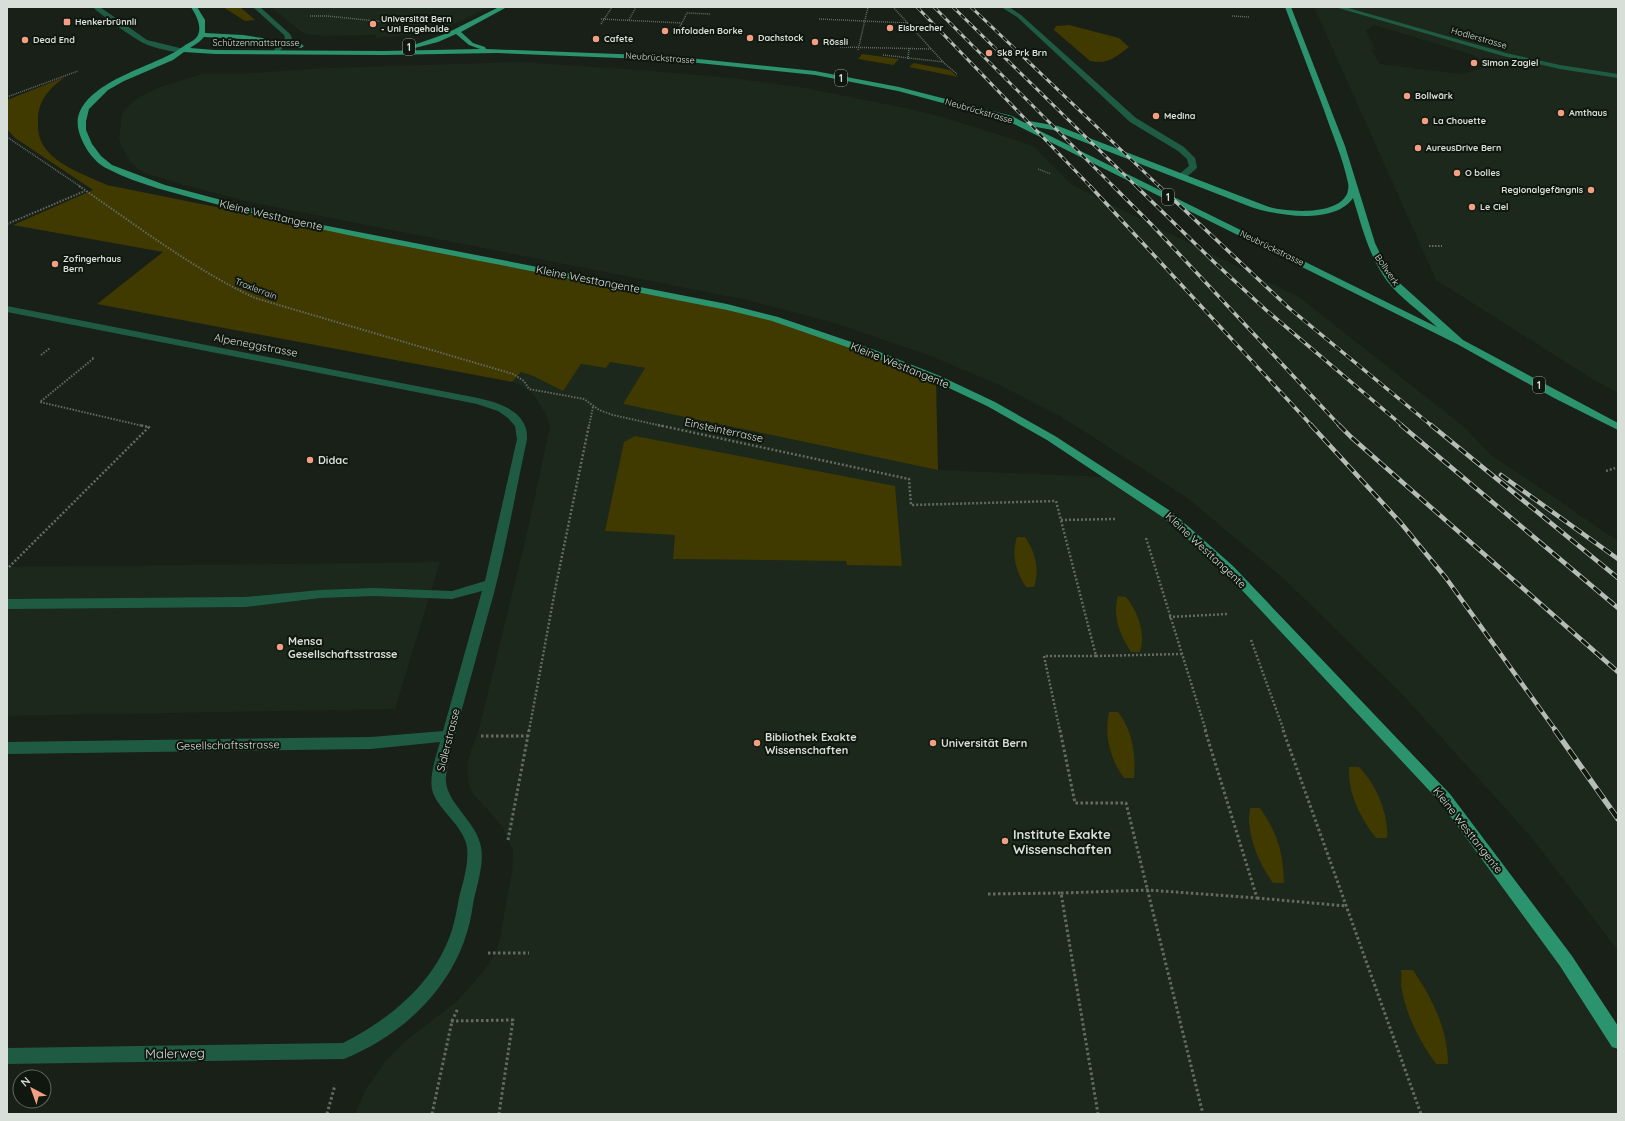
<svg xmlns="http://www.w3.org/2000/svg" width="1625" height="1121" viewBox="0 0 1625 1121" font-family="Quicksand,sans-serif">
	<style>
		.built { fill: #1b281b; fill-rule: evenodd }
		.green { fill: #403900 }
		.lines { fill: none; stroke-linecap: round; stroke-linejoin: round }
		.path-far3 { stroke: #646b64; stroke-width: 1.5; stroke-dasharray: 1 1; stroke-linecap: butt }
		.path-far2 { stroke: #646b64; stroke-width: 2; stroke-dasharray: 1.5 1.5; stroke-linecap: butt }
		.path-far1 { stroke: #646b64; stroke-width: 2.5; stroke-dasharray: 2 2; stroke-linecap: butt }
		.path { stroke: #646b64; stroke-width: 3; stroke-dasharray: 2.5 2.5; stroke-linecap: butt }
		.minor { fill: #1f5b43; fill-rule: evenodd }
		.major { fill: #2b936d; fill-rule: evenodd }
		.rail-far3-casing { stroke: #b6bcb6; stroke-width: 3 }
		.rail-far2-casing { stroke: #b6bcb6; stroke-width: 3.5 }
		.rail-far1-casing { stroke: #b6bcb6; stroke-width: 4.5 }
		.rail-casing { stroke: #b6bcb6; stroke-width: 5.5 }
		.rail-far3 { stroke: #0f170f; stroke-width: 2; stroke-dasharray: 5.5; stroke-linecap: butt }
		.rail-far2 { stroke: #0f170f; stroke-width: 2.5; stroke-dasharray: 7; stroke-linecap: butt }
		.rail-far1 { stroke: #0f170f; stroke-width: 3; stroke-dasharray: 9; stroke-linecap: butt }
		.rail { stroke: #0f170f; stroke-width: 4; stroke-dasharray: 12; stroke-linecap: butt }
		.poi-dot { fill: #f39f84; stroke: #0f170f; stroke-width: 1.5 }
		.labels { text-anchor: middle; stroke-width: 4; stroke-linejoin: round; paint-order: stroke }
		.far-poi-label { font-size: 9px; font-weight: bold; fill: #d8ded8; stroke: #0f170f; text-anchor: start }
		.far-street-label { font-size: 9px; fill: #d8ded8; stroke: #0f170f }
		.shield { fill: #0f170f; stroke: #9ca29c; stroke-width: 1 }
		.shield-label { font-size: 10px; font-weight: bold; fill: #d8ded8 }
		.street-label { font-size: 11px; fill: #d8ded8; stroke: #0f170f }
		.poi-label { font-size: 11px; font-weight: bold; fill: #d8ded8; stroke: #0f170f; text-anchor: start }
		.near-poi-label { font-size: 13px; font-weight: bold; fill: #d8ded8; stroke: #0f170f; text-anchor: start }
		.near-street-label { font-size: 13px; fill: #d8ded8; stroke: #0f170f }
	</style>
	<rect width="100%" height="100%" fill="#182018"/>
	<!-- built -->
	<path class="built" d="M271,7H490L461,21L438,30L411,35L375,38L376,35L323,36L306,34L299,30Z
		M1314,7H1618V393L1592,379L1436,280ZM1374,25L1473,55L1481,60L1484,65L1480,69L1462,74L1380,64L1371,49H1375L1366,31Z
		M520,62L642,70L731,78L800,87L901,107L943,117L1034,146L1072,185L1299,297L1463,426L1490,454L1618,541V951L1532,838L1401,693L1283,578L1186,497L1060,416L995,383L928,355L831,322L747,300L254,203L184,185L145,173L137,168L130,161L121,145L119,137L122,114L129,105L139,97L160,87L202,74H241L325,68Z
		M610,362L646,368L623,404L938,470L1109,477L1169,515L1229,568L1454,809L1575,982L1618,1054V1114H355L367,1087L385,1062L409,1038L456,1002L483,972L493,957L499,943L512,871L513,851L503,828L496,819L474,795L469,785L467,771L469,756L479,729L525,541L550,427L546,415L533,394L520,385L512,382L521,372L533,376L563,391L581,364L606,368Z
		M440,562L395,709L7,716V567Z"/>
	<!-- green -->
	<path class="green" d="M223,7H240L255,20L245,21Z
		M1069,25L1119,38L1129,47C1116,57 1108,65 1090,61L1054,30L1056,26Z
		M862,54L899,59L893,65L858,59Z
		M914,63L950,70L958,77L909,67Z
		M65,77C50,88 38,100 38,120C38,126 38,135 41,141C51,164 86,175 107,185L775,319L936,378L938,470L623,404L645,368L610,362L606,368L581,364L563,391L533,376L521,372L512,382L97,304L163,252L13,225L93,190L15,138L7,129V100Z
		M635,436L895,486L902,566L847,565L846,561L673,559L675,535L605,531L624,442Z
		M1017,537H1025C1035,551 1040,570 1034,587H1026C1016,572 1011,555 1017,537Z
		M1118,596L1126,597C1138,611 1146,634 1140,652H1131C1120,635 1112,616 1118,596Z
		M1109,712H1118C1133,731 1136,756 1134,778H1124C1110,759 1104,735 1109,712Z
		M1349,767H1359C1376,784 1389,814 1387,838H1376C1360,817 1348,794 1349,767Z
		M1250,808H1260C1278,834 1283,852 1284,883H1273C1260,865 1250,843 1249,820C1249,816 1250,812 1250,808Z
		M1401,970H1413C1432,998 1448,1029 1448,1064H1436C1419,1040 1406,1015 1401,986C1401,981 1402,976 1401,970Z"/>
	<g class="lines">
		<!-- path-far3 -->
		<path class="path-far3" d="M893,7L944,63L957,74
			M310,16H327L396,23
			M1232,16L1249,17
			M601,19L682,23L687,13L710,14
			M819,19L908,23
			M629,20L636,7
			M601,24L612,7
			M679,28L682,23
			M840,47L931,49
			M858,50L868,7
			M883,55L944,62
			M908,59L909,48
			M7,97L78,71
			M7,137L81,187
			M1038,169L1051,174"/>
		<!-- path-far2 -->
		<path class="path-far2" d="M79,186C136,225 193,269 255,298L513,374L524,381L529,389L584,399L599,410L613,415L662,426
			M7,224L85,191
			M1429,246H1442
			M41,355L50,348
			M92,358H94L40,402L143,426
			M589,426L593,407"/>
		<!-- path-far1 -->
		<path class="path-far1" d="M658,425L909,479L911,505L1056,501L1096,656H1044L1060,731
			M1606,471L1615,468
			M1061,520L1115,519
			M1146,538L1206,731
			M9,567L149,427L139,425
			M1169,617L1227,614
			M1251,640L1284,731
			M1096,656L1182,654
			M529,731L556,585L589,425"/>
		<!-- path -->
		<path class="path" d="M1060,730L1075,803H1126L1203,1114
			M1283,730L1421,1114
			M481,736H528
			M508,840L529,730
			M1061,893L1148,890L1257,898L1205,730
			M988,894L1061,893L1098,1114
			M1257,898L1346,906
			M488,953H529
			M451,1021L513,1020L499,1114
			M327,1114L335,1085
			M432,1114L452,1021L458,1008"/>
		<!-- minor -->
		<path class="minor" d="M93,7H100L147,40L188,50C181,56 152,47 143,43C134,38 100,15 93,7Z
			M253,7H260L290,34L292,38L278,53L272,52L285,38L284,35Z
			M1001,7H1009L1021,15L1136,118L1184,147L1195,158L1197,167L1196,169L1184,179H1178L1177,177L1178,175L1189,166L1187,159L1178,151L1130,122L1017,17Z
			M1335,7H1345L1506,53L1560,65L1618,74V78L1560,69L1503,56Z
			M7,306L478,398C495,402 518,408 525,426C527,430 527,435 527,439C516,490 507,542 494,593C484,628 475,663 465,698C458,724 450,750 446,776C443,801 477,821 481,847C484,863 478,882 474,899C472,909 471,919 468,929C451,990 401,1036 344,1059L7,1064V1048L343,1043C390,1019 435,983 452,930C455,920 457,909 459,898C463,882 469,864 467,847C464,827 440,811 433,793C428,778 436,757 440,742L371,749L7,754V742L371,737L443,731L482,591L452,599L373,596L320,598L245,607L7,609V599L245,597L320,590L373,588L452,591L485,581L517,439L515,426L508,418L498,411L477,404L7,312Z"/>
		<!-- major -->
		<path class="major" d="M191,7H197L205,20V33L243,35L301,44L304,46L301,48L243,39L204,37L199,42L190,48L215,50L383,51L480,49L469,45L456,34L438,42L411,49L408,47L445,34L499,7H507L461,32L473,43L485,47L486,49L669,56L815,71L899,87L1012,116L1025,123L1029,121L1058,126L1269,207C1288,212 1336,216 1347,194C1348,191 1349,186 1348,183C1343,158 1332,134 1324,110C1311,76 1298,41 1285,7H1291L1345,146L1375,243L1383,260L1394,278L1463,340L1618,423V430L1554,398L1457,344L1006,120L898,91L815,75L669,60L497,53L383,55L215,54L184,52L173,60L124,81L108,90L89,109L86,121V130L92,144L101,156L112,165L165,185L297,220L727,304L778,317L872,349L940,376L995,402L1055,436L1172,512L1233,566L1450,794L1572,956L1618,1026V1049L1612,1047L1560,966L1440,802L1225,572L1164,518L1047,440L987,406L932,380L864,353L772,321L727,310C607,286 487,262 367,239C314,228 261,216 208,202C175,193 139,185 108,169C94,163 83,146 79,132C67,91 139,70 165,57C172,54 178,50 184,46C188,43 196,40 198,35C202,26 196,15 191,7ZM1030,126L1053,130L1251,207C1278,216 1334,225 1353,198C1362,227 1369,256 1387,281C1400,298 1421,312 1437,327Z"/>
		<defs>
			<path id="rail-far3" d="M917,7L1091,187
				M934,7L1114,187
				M953,7L1137,187
				M971,7L1160,187"/>
			<path id="rail-far2" d="M1090,186L1312,426
				M1113,186L1151,224L1340,426
				M1136,186L1214,262L1266,310L1403,426
				M1159,186L1289,308L1432,426"/>
			<path id="rail-far1" d="M1311,425L1400,522L1446,578L1556,731
				M1339,425L1351,437L1618,672
				M1401,425L1618,608
				M1431,425L1618,578
				M1501,475L1618,559"/>
			<path id="rail" d="M1555,730L1618,819"/>
		</defs>
		<!-- rail-far3 casing -->
		<use href="#rail-far3" class="rail-far3-casing"/>
		<!-- rail-far2 casing -->
		<use href="#rail-far2" class="rail-far2-casing"/>
		<!-- rail-far1 casing -->
		<use href="#rail-far1" class="rail-far1-casing"/>
		<!-- rail casing -->
		<use href="#rail" class="rail-casing"/>
		<!-- rail-far3 -->
		<use href="#rail-far3" class="rail-far3"/>
		<!-- rail-far2 -->
		<use href="#rail-far2" class="rail-far2"/>
		<!-- rail-far1 -->
		<use href="#rail-far1" class="rail-far1"/>
		<!-- rail -->
		<use href="#rail" class="rail"/>
	</g>
	<!-- markers -->
	<g class="poi-dot">
		<rect x="63" y="18" width="8" height="8" rx="2"/>
		<circle cx="373" cy="24" r="4"/>
		<circle cx="890" cy="28" r="4"/>
		<circle cx="665" cy="31" r="4"/>
		<circle cx="750" cy="38" r="4"/>
		<circle cx="596" cy="39" r="4"/>
		<circle cx="25" cy="40" r="4"/>
		<circle cx="815" cy="42" r="4"/>
		<circle cx="989" cy="53" r="4"/>
		<circle cx="1474" cy="63" r="4"/>
		<circle cx="1407" cy="96" r="4"/>
		<circle cx="1561" cy="113" r="4"/>
		<circle cx="1156" cy="116" r="4"/>
		<circle cx="1425" cy="121" r="4"/>
		<circle cx="1418" cy="148" r="4"/>
		<circle cx="1457" cy="173" r="4"/>
		<circle cx="1591" cy="190" r="4"/>
		<circle cx="1472" cy="207" r="4"/>
		<circle cx="55" cy="264" r="4"/>
		<circle cx="310" cy="460" r="4"/>
		<circle cx="280" cy="647" r="4"/>
		<circle cx="757" cy="743" r="4"/>
		<circle cx="933" cy="743" r="4"/>
		<circle cx="1005" cy="841" r="4"/>
	</g>
	<g class="labels">
		<!-- far-poi labels -->
		<g class="far-poi-label">
			<text x="381" y="22">Universität Bern<tspan x="381" dy="10">- Uni Engehalde</tspan></text>
			<text x="75" y="25">Henkerbrünnli</text>
			<text x="898" y="31">Eisbrecher</text>
			<text x="673" y="34">Infoladen Borke</text>
			<text x="758" y="41">Dachstock</text>
			<text x="604" y="42">Cafete</text>
			<text x="33" y="43">Dead End</text>
			<text x="823" y="45">Rössli</text>
			<text x="997" y="56">Sk8 Prk Brn</text>
			<text x="1482" y="66">Simon Zagiel</text>
			<text x="1415" y="99">Bollwärk</text>
			<text x="1569" y="116">Amthaus</text>
			<text x="1164" y="119">Medina</text>
			<text x="1433" y="124">La Chouette</text>
			<text x="1426" y="151">AureusDrive Bern</text>
			<text x="1465" y="176">O bolles</text>
			<text x="1583" y="193" text-anchor="end">Regionalgefängnis</text>
			<text x="1480" y="210">Le Ciel</text>
			<text x="63" y="262">Zofingerhaus<tspan x="63" dy="10">Bern</tspan></text>
		</g>
		<!-- far-street labels -->
		<g class="far-street-label">
			<text transform="translate(1479 38) rotate(16)" y="3">Hodlerstrasse</text>
			<text x="256" y="46">Schützenmattstrasse</text>
			<text transform="translate(660 58) rotate(4)" y="3">Neubrückstrasse</text>
			<text transform="translate(979 111) rotate(16)" y="3">Neubrückstrasse</text>
			<text transform="translate(1272 248) rotate(26)" y="3">Neubrückstrasse</text>
			<text transform="translate(1387 270) rotate(56)" y="3">Bollwerk</text>
			<text transform="translate(256 289) rotate(21)" y="3">Troxlerrain</text>
		</g>
		<!-- shield labels -->
		<g class="shield">
			<rect x="403" y="39" width="12" height="16" rx="3"/>
			<rect x="835" y="70" width="12" height="16" rx="3"/>
			<rect x="1162" y="189" width="12" height="16" rx="3"/>
			<rect x="1533" y="377" width="12" height="16" rx="3"/>
		</g>
		<g class="shield-label">
			<text x="409" y="51">1</text>
			<text x="841" y="82">1</text>
			<text x="1168" y="201">1</text>
			<text x="1539" y="389">1</text>
		</g>
		<!-- street labels -->
		<g class="street-label">
			<text transform="translate(271 215) rotate(13)" y="4">Kleine Westtangente</text>
			<text transform="translate(588 279) rotate(11)" y="4">Kleine Westtangente</text>
			<text transform="translate(256 345) rotate(11)" y="4">Alpeneggstrasse</text>
			<text transform="translate(900 365) rotate(22)" y="4">Kleine Westtangente</text>
			<text transform="translate(724 430) rotate(12)" y="4">Einsteinterrasse</text>
			<text transform="translate(1206 550) rotate(43)" y="4">Kleine Westtangente</text>
			<text transform="translate(448 740) rotate(-76)" y="4">Sidlerstrasse</text>
			<text transform="translate(228 745) rotate(-1)" y="4">Gesellschaftsstrasse</text>
			<text transform="translate(1468 830) rotate(52)" y="4">Kleine Westtangente</text>
		</g>
		<!-- poi labels -->
		<g class="poi-label">
			<text x="318" y="464">Didac</text>
			<text x="288" y="645">Mensa<tspan x="288" dy="13">Gesellschaftsstrasse</tspan></text>
			<text x="765" y="741">Bibliothek Exakte<tspan x="765" dy="13">Wissenschaften</tspan></text>
			<text x="941" y="747">Universität Bern</text>
		</g>
		<!-- near-poi labels -->
		<g class="near-poi-label">
			<text x="1013" y="839">Institute Exakte<tspan x="1013" dy="15">Wissenschaften</tspan></text>
		</g>
		<!-- near-street labels -->
		<g class="near-street-label">
			<text transform="translate(175 1053) rotate(-1)" y="5">Malerweg</text>
		</g>
	</g>
	<!-- border -->
	<rect width="1625" height="1121" fill="none" stroke="#d8ded8" stroke-width="16"/>
	<!-- north arrow -->
	<g transform="translate(32 1089) rotate(319)"><circle r="19" fill="#0f170f" stroke="#5f675f"/>
	<path d="M0-3L7 15L0 10L-7 15Z" fill="#f39f84"/>
	<text y="-6" font-size="11" font-weight="bold" text-anchor="middle" fill="#d8ded8">N</text>
	</g>
</svg>
